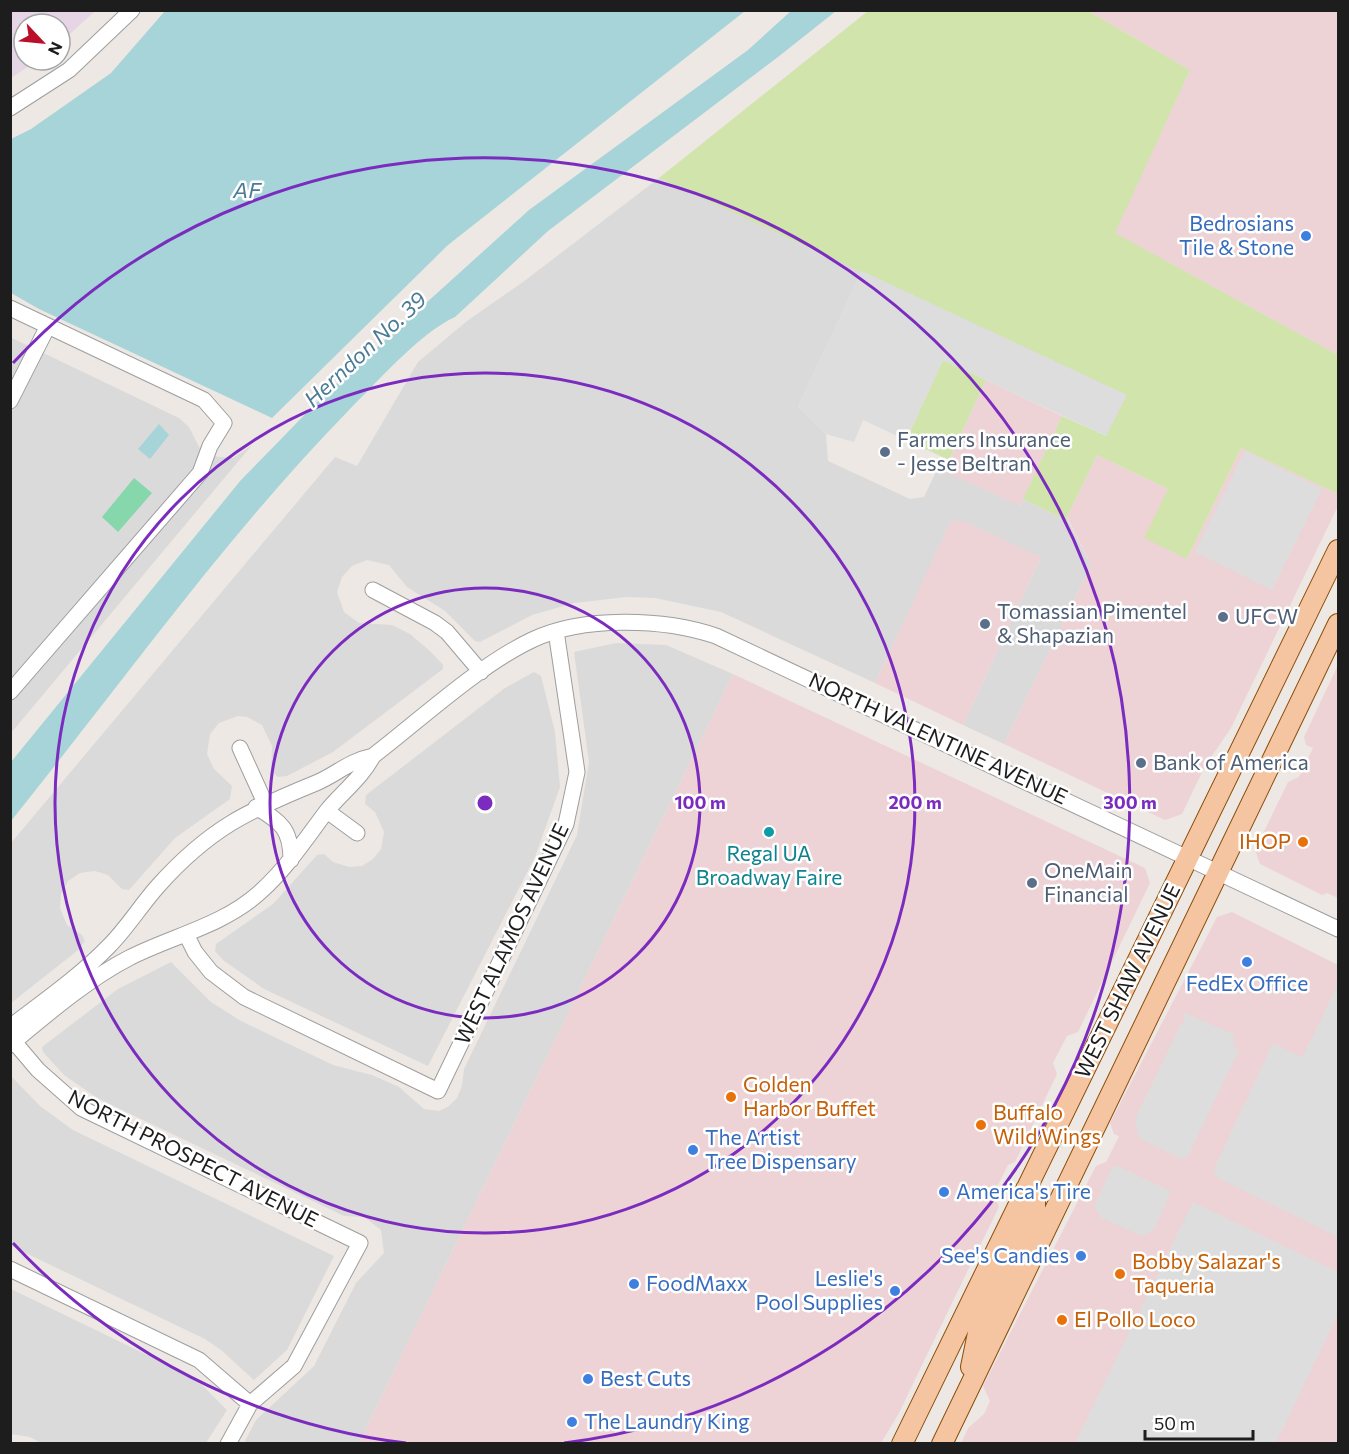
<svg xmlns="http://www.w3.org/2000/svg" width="1349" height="1454" viewBox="0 0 1349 1454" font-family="Commissioner,sans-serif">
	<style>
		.residential { fill: #dbdada }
		.commercial { fill: #edd3d6 }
		.industrial { fill: #e6d5e5 }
		.grass { fill: #d0e4ac }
		.pitch { fill: #86d7ac }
		.parking { fill: #ddd }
		.water { fill: #a6d4d8 }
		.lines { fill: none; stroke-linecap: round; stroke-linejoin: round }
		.minor-casing { stroke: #9e9e9e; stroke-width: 17 }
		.major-casing { stroke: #8b4d0a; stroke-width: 22 }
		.minor { stroke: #fff; stroke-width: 15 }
		.major { stroke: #f5c4a0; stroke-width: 20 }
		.ring { fill: none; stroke: #7b2cbf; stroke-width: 3 }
		.shop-dot { fill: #3f7fe0; stroke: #fff; stroke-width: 2 }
		.service-dot { fill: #5c6f8a; stroke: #fff; stroke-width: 2 }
		.culture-dot { fill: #0f9aa8; stroke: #fff; stroke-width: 2 }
		.food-dot { fill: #e8710a; stroke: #fff; stroke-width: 2 }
		.labels { text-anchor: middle; stroke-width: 5; stroke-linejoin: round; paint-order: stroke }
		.shop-label { font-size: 21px; fill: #366cbe; stroke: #fff; text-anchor: start }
		.service-label { font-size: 21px; fill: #4e5e75; stroke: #fff; text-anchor: start }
		.street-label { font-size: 21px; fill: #1d1d1d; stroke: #fff }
		.food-label { font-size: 21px; fill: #c56008; stroke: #fff; text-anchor: start }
		.culture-label { font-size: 21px; fill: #0d838f; stroke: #fff }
		.water-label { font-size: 22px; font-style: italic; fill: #4a7c96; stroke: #fff }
		.centre { fill: #7b2cbf; stroke: #fff; stroke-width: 3 }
		.ring-label { font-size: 18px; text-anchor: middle; font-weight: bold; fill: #7b2cbf; stroke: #fff; stroke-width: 5; stroke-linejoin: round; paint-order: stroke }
	</style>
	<rect width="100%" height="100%" fill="#ede8e3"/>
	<!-- residential -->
	<path class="residential" d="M659,178L862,271L798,406L826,434L828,461L910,499L924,497L943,457L1020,506L1023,499L1068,521L1091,565L1004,744L963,725L1041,557L951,522L875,683L721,612L655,598L627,597L574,603L532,615L480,642L475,641L445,611L407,587L389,565L367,560L352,566L342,577L337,592L344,612L359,623L392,625L410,634L431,652L443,665V669L333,752L287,776L278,777L271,771L272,746L262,725L247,717L238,716L219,723L210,734L207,754L214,769L232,786L230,799L175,838L129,890L122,889L108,875L95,871L80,873L68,881L61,894L60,908L67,925L82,935L85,941L77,951L11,1003V843L335,457L357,466L418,362L467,321L523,282Z
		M10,337L179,418L189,427L199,447L211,456L233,458L252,445L11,733Z
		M616,643L666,645L733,674L359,1443H244L256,1420L314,1366L356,1283L384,1253L381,1230L364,1217L344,1216L97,1098L64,1075L43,1052L42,1047L118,989L171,962L211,1002L241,1021L333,1065L372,1075L399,1087L424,1109L439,1111L449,1106L457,1098L462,1086L464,1069L577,835L589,762L574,652Z
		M534,672L541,676L555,732L560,787L535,857L428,1066L264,989L223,960L215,951L216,944L273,904L317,855L324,854L333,862L349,867L362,866L373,859L381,849L384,832L375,812L365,804L366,795L505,688Z
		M11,1076L40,1106L73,1130L334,1256L287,1350L254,1380L221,1350L205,1339L11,1246Z
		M11,1289L170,1366L201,1384L227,1410L206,1443H41L30,1437L11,1434Z"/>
	<!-- commercial -->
	<path class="commercial" d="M1088,11H1338V355L1114,233L1190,70Z
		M986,380L1062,416L1020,506L944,471Z
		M1241,448L1338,494V506L1231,728L1205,766L1182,814L1165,820L1004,744L1091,565L1067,517L1097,455L1168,489L1187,559Z
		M951,521H963L1041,557L963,725L875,683Z
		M1338,665V898L1327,893L1322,895L1260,864L1255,850L1288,782L1299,777L1313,748L1306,745L1304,737Z
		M733,674L1145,868L1150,883L1078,1032L1067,1036L1053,1063L1057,1074L1015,1162L1008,1165L994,1193L999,1207L966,1274L898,1415L881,1443H359Z
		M1232,912L1338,965V1443L961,1444L968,1428L984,1414L990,1401L983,1386L1096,1166L1106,1162L1119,1136L1114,1134L1110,1123L1217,917Z"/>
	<!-- industrial -->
	<path class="industrial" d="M11,10H95V11L60,43V24H24V60H38L11,78Z"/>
	<!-- grass -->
	<path class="grass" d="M868,11H1088L1190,70L1115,233L1338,355V494L1241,448L1187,559L1144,538L1168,489L1097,455L1067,517L1068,521L1023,499L1062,416L1106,436L1126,395L659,178Z
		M943,360L986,380L949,460L906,440Z"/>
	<!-- pitch -->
	<path class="pitch" d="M134,478L152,493L118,532L102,517Z"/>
	<!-- parking -->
	<path class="parking" d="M862,271L1127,395L1106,436L943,360L906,440L863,420L854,442L826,434L798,406Z
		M1245,451L1322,489L1272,590L1195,552Z
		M1338,984V1237L1218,1178L1213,1171L1273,1043L1302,1058Z
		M1184,1013L1234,1034V1047L1239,1050L1187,1158L1181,1159L1139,1138L1135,1119L1181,1024L1184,1023Z
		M1117,1166L1171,1191L1154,1230L1142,1236L1102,1218L1094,1206L1112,1168Z
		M1193,1202L1338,1272V1314L1276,1443H1075Z"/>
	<!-- water -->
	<path class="water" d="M165,11V10L745,11L448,245L272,418L39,309L11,293V139L31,129L111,73Z
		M791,11H836L778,57L548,231L455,317C420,333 377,382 349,410C225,537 122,683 11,821V762L241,480L321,398L529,210L748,50Z
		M159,424L169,435L150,459L138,449Z"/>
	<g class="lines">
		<defs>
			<path id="minor" d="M10,108L69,70L132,10
				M10,308L204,400L224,423L210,446L200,473L10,692
				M10,401L48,326
				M373,590L435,623L447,632L481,672
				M240,748L265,803
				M256,807C281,822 291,829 291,860
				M327,811L357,833
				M186,934L195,952L211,972L244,997L438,1091L566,824L577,772L556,631
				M10,1027C44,1001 80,976 109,946C127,928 141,905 158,886C209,829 247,811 316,783C337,774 349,761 373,756
				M10,1037L38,1070L81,1108L360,1243L294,1366L250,1404L228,1444
				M10,1045C45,1016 88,979 129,958C172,936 222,926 259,893C286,869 305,840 326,812C342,792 361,779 373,756C420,720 479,665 532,640C582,616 663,618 716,636L1338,929
				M10,1269L199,1360L250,1404"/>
			<path id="major" d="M971,1367L978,1333L1035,1216V1201L1026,1189
				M902,1444L1338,550
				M942,1444L1338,624"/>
		</defs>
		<!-- minor casing -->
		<use href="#minor" class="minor-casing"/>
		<!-- major casing -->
		<use href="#major" class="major-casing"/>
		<!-- minor -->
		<use href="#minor" class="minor"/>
		<!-- major -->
		<use href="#major" class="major"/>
	</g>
	<!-- distance rings -->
	<g class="ring">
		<circle cx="485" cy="803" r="215"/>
		<circle cx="485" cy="803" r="430"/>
		<path d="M406 1443A645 645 0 0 1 13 1243M13 363A645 645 0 1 1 564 1443"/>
	</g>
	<!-- markers -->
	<g class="shop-dot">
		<circle cx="1306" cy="236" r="6"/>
		<circle cx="1247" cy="962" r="6"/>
		<circle cx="693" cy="1150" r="6"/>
		<circle cx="944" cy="1192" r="6"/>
		<circle cx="1081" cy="1256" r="6"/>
		<circle cx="634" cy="1284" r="6"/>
		<circle cx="895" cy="1291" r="6"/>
		<circle cx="588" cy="1379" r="6"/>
		<circle cx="572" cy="1422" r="6"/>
	</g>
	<g class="service-dot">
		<circle cx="885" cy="452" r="6"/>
		<circle cx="1223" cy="617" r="6"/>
		<circle cx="985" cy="624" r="6"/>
		<circle cx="1141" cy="763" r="6"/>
		<circle cx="1032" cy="883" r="6"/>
	</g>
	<circle class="culture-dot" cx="769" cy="832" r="6"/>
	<g class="food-dot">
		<circle cx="1303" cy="842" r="6"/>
		<circle cx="731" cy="1097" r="6"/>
		<circle cx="981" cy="1125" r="6"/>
		<circle cx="1120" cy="1274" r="6"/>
		<circle cx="1062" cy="1320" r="6"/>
	</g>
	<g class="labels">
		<!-- shop labels -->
		<g class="shop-label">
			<text x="1294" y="231" text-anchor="end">Bedrosians<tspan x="1294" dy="24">Tile &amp; Stone</tspan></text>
			<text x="1247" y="991" text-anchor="middle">FedEx Office</text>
			<text x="705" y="1145">The Artist<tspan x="705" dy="24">Tree Dispensary</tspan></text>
			<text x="956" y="1199">America's Tire</text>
			<text x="1069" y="1263" text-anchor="end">See's Candies</text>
			<text x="883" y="1286" text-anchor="end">Leslie's<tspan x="883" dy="24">Pool Supplies</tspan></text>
			<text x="646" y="1291">FoodMaxx</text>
			<text x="600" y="1386">Best Cuts</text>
			<text x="584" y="1429">The Laundry King</text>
		</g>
		<!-- service labels -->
		<g class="service-label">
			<text x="897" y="447">Farmers Insurance<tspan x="897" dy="24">- Jesse Beltran</tspan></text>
			<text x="997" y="619">Tomassian Pimentel<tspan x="997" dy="24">&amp; Shapazian</tspan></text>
			<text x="1235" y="624">UFCW</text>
			<text x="1153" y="770">Bank of America</text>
			<text x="1044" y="878">OneMain<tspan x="1044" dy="24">Financial</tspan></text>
		</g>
		<!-- street labels -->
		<g class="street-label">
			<text transform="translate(938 739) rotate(25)" y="7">NORTH VALENTINE AVENUE</text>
			<text transform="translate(512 934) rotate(-65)" y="7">WEST ALAMOS AVENUE</text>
			<text transform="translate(1128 981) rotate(-64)" y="7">WEST SHAW AVENUE</text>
			<text transform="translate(193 1159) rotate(27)" y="7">NORTH PROSPECT AVENUE</text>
		</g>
		<!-- food labels -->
		<g class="food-label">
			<text x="1291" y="849" text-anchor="end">IHOP</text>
			<text x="743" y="1092">Golden<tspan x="743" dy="24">Harbor Buffet</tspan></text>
			<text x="993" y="1120">Buffalo<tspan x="993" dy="24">Wild Wings</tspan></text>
			<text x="1132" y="1269">Bobby Salazar's<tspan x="1132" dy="24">Taqueria</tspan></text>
			<text x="1074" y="1327">El Pollo Loco</text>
		</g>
		<!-- culture labels -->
		<g class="culture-label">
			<text x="769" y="861">Regal UA<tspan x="769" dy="24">Broadway Faire</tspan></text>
		</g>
		<!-- water labels -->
		<g class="water-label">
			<text x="247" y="198">AF</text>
			<text transform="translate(365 349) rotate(-43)" y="8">Herndon No. 39</text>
		</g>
	</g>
	<circle cx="485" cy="803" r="9" class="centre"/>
	<g class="ring-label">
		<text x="700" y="809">100 m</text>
		<text x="915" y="809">200 m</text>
		<text x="1130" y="809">300 m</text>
	</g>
	<!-- border -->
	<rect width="1349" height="1454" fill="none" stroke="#1d1d1d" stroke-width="24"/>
	<!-- north arrow -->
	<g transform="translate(42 42) rotate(116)"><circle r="28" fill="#ffffff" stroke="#a5a5a5" stroke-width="1.5"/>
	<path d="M0-4.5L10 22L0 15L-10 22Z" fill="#bb0e28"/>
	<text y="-9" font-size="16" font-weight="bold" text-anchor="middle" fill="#1d1d1d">N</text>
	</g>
	<!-- scale -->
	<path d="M1145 1430v9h108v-9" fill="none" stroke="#1d1d1d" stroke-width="3"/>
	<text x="1154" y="1430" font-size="18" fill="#1d1d1d" stroke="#ffffff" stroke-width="4.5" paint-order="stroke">50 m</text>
</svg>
